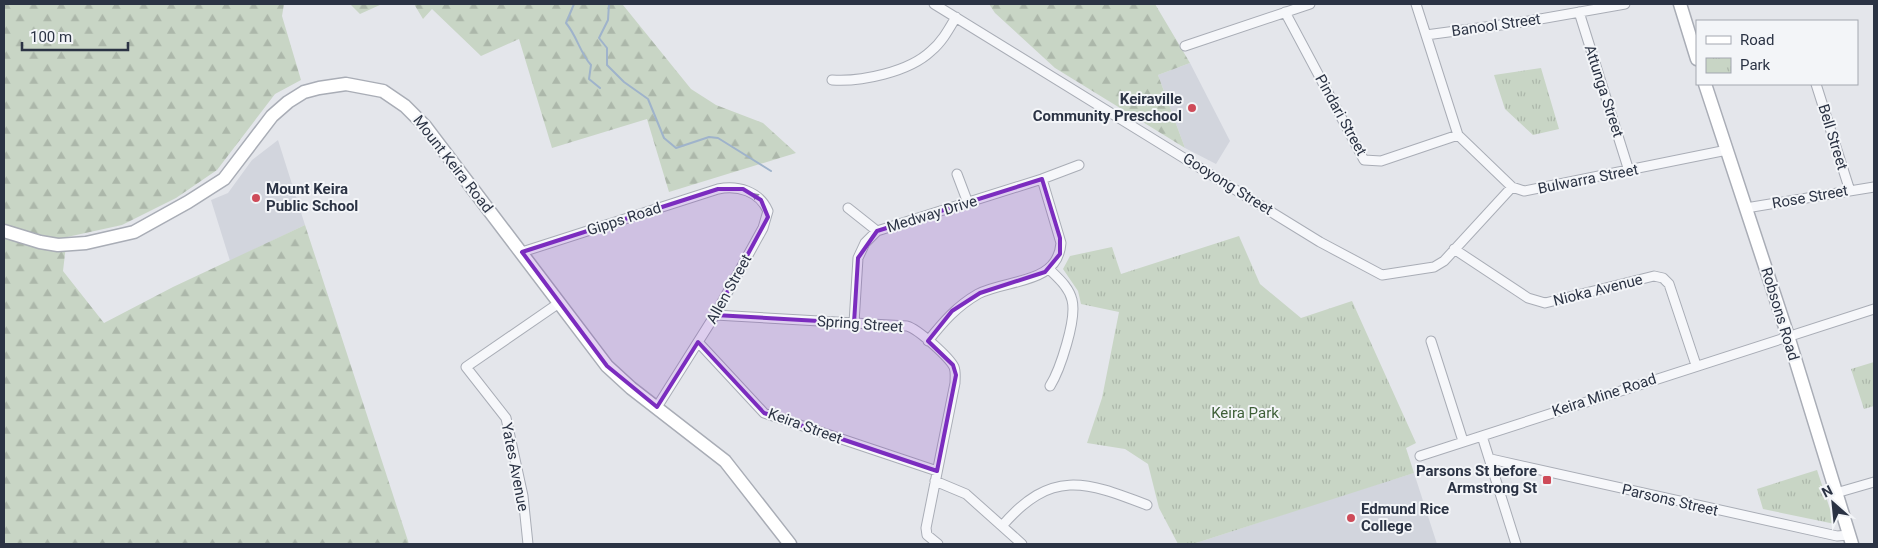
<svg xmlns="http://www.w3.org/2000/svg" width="1878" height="548" viewBox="0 0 1878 548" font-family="Roboto,sans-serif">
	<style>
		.built { fill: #d2d5dd }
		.forest { fill: url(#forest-firs) }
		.park { fill: url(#park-tufts) }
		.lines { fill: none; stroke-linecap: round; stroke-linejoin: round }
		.stream { stroke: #9fb3cb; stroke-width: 2 }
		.minor-casing { stroke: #a9adb6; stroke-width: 11 }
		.secondary-casing { stroke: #a9adb6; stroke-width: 15 }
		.minor { stroke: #f6f7fa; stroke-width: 9 }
		.secondary { stroke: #fff; stroke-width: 12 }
		.oneway { fill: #90959f }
		.marked { fill: #7b2cbf; fill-opacity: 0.2; stroke: #7b2cbf; stroke-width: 4; stroke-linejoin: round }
		.poi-dot { fill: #ce4b59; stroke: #f3f5f8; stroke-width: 2 }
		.labels { text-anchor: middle; stroke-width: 4; stroke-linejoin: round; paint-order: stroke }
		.street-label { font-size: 15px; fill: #2b3344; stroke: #f3f5f8 }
		.poi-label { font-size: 15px; font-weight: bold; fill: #2b3344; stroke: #f3f5f8; text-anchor: end }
		.park-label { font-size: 15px; fill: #3e5f38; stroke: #f3f5f8 }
	</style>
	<defs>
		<pattern id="forest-firs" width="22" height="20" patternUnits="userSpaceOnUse" patternTransform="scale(1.25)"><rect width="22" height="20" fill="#c8d5c5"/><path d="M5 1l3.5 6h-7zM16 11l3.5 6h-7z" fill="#acb7aa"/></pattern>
		<pattern id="park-tufts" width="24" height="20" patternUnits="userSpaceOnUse" patternTransform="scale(1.25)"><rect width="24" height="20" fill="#c8d5c5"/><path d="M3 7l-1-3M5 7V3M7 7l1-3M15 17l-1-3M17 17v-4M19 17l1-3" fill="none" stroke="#acb7aa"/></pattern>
	</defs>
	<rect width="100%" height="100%" fill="#e4e6eb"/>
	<!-- built -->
	<path class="built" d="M1190,63L1230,141L1216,164L1185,148L1158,75Z
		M278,140L305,225L230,261L211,200L228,193L252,160Z
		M1414,473L1437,544H1193L1343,495Z"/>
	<!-- forest -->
	<path class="forest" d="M4,4H284L282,16L301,80L275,94L217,170L176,198L122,225L67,237L63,271L104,323L173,287L305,225L409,544H4Z
		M350,4H382L360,14Z
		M414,4H627L623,5L691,89L716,105L763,123L796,153L669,192L647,119L552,148L519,39L481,56L432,9L423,19Z
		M989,4H1155L1190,63L1158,75L1185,148L1055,68L995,13Z"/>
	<!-- park -->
	<path class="park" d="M1541,68L1559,129L1533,135L1505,109L1494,75Z
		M1239,236L1260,284L1301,318L1352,301L1416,443L1406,448L1414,473L1193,544H1178L1159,508L1148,464L1125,449L1087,443L1102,398L1119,312L1081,304L1078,291L1063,269L1070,256L1112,247L1121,274Z
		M1874,362V406L1864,409L1851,369Z
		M1817,470L1835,524L1763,509L1757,489Z"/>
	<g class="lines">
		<!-- stream -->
		<path class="stream" d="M574,4L566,23C577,36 580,53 591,65L589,79L600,88
			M609,4L608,20L599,38L607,48V65L624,82L648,99L664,138L676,148L709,137L718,138L771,171"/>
		<defs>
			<path id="minor" d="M934,4L1320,242L1382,275L1434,267L1444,261L1512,187
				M1416,4L1458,135L1512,187L1524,191L1727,150
				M1285,12L1364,160L1381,161L1458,135
				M1579,12L1629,171
				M1426,35L1523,22L1625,4
				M1185,46L1310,4
				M832,80C861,82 909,72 931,51C942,42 949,29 956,17
				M1816,84L1850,191
				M957,174L968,203
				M848,208L877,231
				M1746,208L1874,187
				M1454,249L1528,298L1545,303L1654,276L1663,278L1669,284L1696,365
				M522,252L718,189C738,185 759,191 768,211L763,228L715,315L657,407
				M1049,269C1058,278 1069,287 1072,300C1077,319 1060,370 1050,386
				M715,315L907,326C918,329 949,357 954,367C956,372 955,378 955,383L926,528L927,535L938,544
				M854,323L858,258L865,243L877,231L1042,179L1079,165
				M928,341C943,322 957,306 978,294C1006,279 1058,285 1061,243L1042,179
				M1431,341L1463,441
				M698,342L764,413L937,471
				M1482,436L1516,544
				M1420,456L1874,309
				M1491,459L1837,536L1849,535
				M935,481L966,494L1022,544
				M1836,493L1874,482
				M1002,526C1051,469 1085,481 1147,505
				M528,544L523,496L506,418L466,367L559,303"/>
			<path id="secondary" d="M1680,4L1697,59
				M1705,84L1788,336L1852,544
				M4,231L40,242L58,245L86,243L134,232L188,202L224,179L272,116L288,102L304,92L319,88L346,84L383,91L405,106L425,126L607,366L631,388L725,461L790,544"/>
		</defs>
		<!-- minor casing -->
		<use href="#minor" class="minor-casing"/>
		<!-- secondary casing -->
		<use href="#secondary" class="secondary-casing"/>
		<!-- minor -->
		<use href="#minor" class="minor"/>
		<!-- secondary -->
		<use href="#secondary" class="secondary"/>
	</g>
	<!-- one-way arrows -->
	<defs><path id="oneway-solid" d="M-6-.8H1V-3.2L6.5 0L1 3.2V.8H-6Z" transform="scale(1.25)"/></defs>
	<use class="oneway" href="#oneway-solid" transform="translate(758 198) rotate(-139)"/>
	<!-- marked area -->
	<path class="marked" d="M1042,179L1060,238V254L1045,272L980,293L952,311L928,341L953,365L956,375L937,471L764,413L698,342L657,407L607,366L522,252L718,189H743L761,200L768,217L715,315L854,323L858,258L877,231Z"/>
	<!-- markers -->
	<g class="poi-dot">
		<circle cx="1192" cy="108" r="5"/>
		<circle cx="256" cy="198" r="5"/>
		<rect x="1542" y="475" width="10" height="10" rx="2.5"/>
		<circle cx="1351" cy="518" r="5"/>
	</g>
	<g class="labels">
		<!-- street labels -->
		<g class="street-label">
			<text transform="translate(1496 25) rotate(-8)" y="5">Banool Street</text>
			<text transform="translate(1604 91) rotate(72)" y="5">Attunga Street</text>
			<text transform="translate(1341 115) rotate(61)" y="5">Pindari Street</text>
			<text transform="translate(1833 137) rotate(73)" y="5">Bell Street</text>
			<text transform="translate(453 164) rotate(52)" y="5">Mount Keira Road</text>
			<text transform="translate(1588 179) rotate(-11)" y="5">Bulwarra Street</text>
			<text transform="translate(1228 184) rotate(32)" y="5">Gooyong Street</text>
			<text transform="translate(1810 197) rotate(-10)" y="5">Rose Street</text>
			<text transform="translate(932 214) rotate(-17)" y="5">Medway Drive</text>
			<text transform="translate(624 219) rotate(-18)" y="5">Gipps Road</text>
			<text transform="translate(729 289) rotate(-61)" y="5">Allen Street</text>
			<text transform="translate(1598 290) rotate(-14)" y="5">Nioka Avenue</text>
			<text transform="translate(1780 314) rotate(73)" y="5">Robsons Road</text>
			<text transform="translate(860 324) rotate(4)" y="5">Spring Street</text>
			<text transform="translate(1604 395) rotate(-18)" y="5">Keira Mine Road</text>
			<text transform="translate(805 426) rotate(20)" y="5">Keira Street</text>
			<text transform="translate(515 467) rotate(79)" y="5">Yates Avenue</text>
			<text transform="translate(1670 500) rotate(13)" y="5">Parsons Street</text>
		</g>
		<!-- poi labels -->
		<g class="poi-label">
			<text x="1182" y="104">Keiraville<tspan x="1182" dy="17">Community Preschool</tspan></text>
			<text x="266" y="194" text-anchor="start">Mount Keira<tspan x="266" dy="17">Public School</tspan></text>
			<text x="1537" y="476">Parsons St before<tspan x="1537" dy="17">Armstrong St</tspan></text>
			<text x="1361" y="514" text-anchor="start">Edmund Rice<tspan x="1361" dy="17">College</tspan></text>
		</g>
		<!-- park labels -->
		<g class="park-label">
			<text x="1245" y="418">Keira Park</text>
		</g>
	</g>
	<!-- border -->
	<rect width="1878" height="548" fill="none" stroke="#2b3344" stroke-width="10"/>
	<!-- legend -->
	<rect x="1696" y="20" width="162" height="65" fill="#f3f5f8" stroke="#a3a7b0"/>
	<rect x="1706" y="36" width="25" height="8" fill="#ffffff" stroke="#a3a7b0"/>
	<text x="1740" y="45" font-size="15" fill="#2b3344">Road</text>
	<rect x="1706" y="58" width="25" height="15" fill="url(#park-tufts)" stroke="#a3a7b0"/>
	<text x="1740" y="70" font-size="15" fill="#2b3344">Park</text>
	<!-- north arrow -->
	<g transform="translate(1833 503) rotate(333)" stroke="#f3f5f8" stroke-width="4" paint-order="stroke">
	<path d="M0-4L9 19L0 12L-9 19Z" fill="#2b3344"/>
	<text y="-8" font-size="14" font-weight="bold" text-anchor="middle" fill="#2b3344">N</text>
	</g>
	<!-- scale -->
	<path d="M22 42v8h106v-8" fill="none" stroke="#2b3344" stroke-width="2.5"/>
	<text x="30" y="42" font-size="15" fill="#2b3344" stroke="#f3f5f8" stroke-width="4" paint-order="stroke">100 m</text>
</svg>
